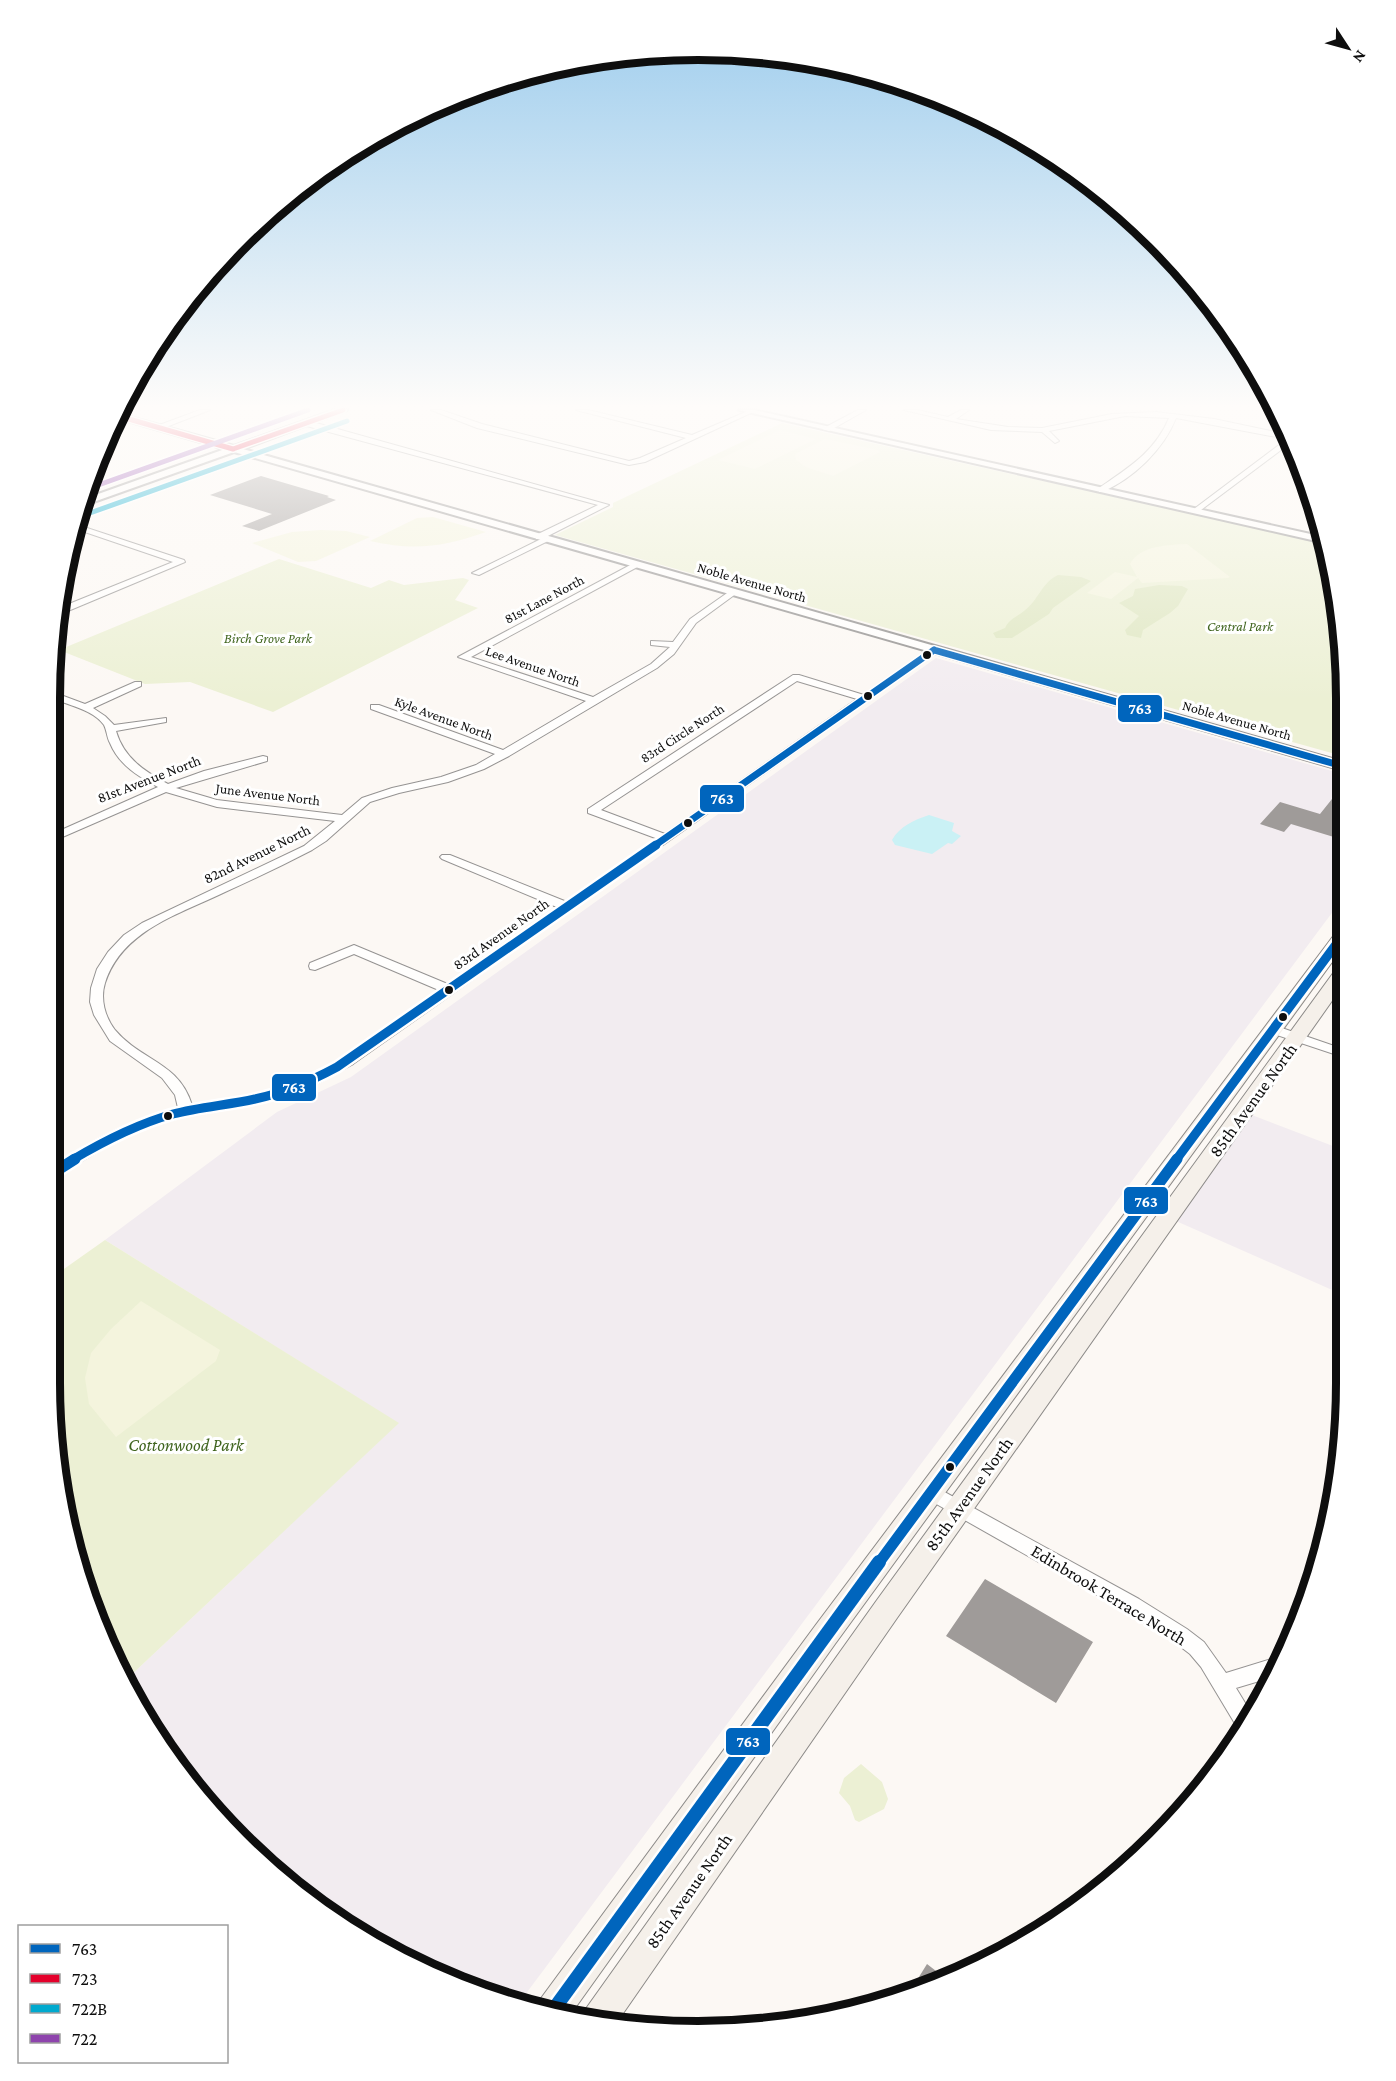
<svg xmlns="http://www.w3.org/2000/svg" width="1396" height="2081" viewBox="0 0 1396 2081" font-family="'Crimson Pro',serif">
	<style>
		.industrial { fill: #f2ecf0 }
		.green { fill: #ecf0d4 }
		.forest { fill: #dfe7c2 }
		.pitch { fill: #f4f4dd }
		.water { fill: #caf1f5 }
		.building { fill: #9f9b99 }
		.lines { fill: none; stroke-linecap: round; stroke-linejoin: round }
		.minor-casing { stroke: #959392; stroke-width: 2 }
		.tertiary-casing { stroke: #959392; stroke-width: 4 }
		.secondary-casing { stroke: #8c8a88; stroke-width: 2 }
		.minor { fill: #fffefd; fill-rule: evenodd }
		.tertiary { fill: #fffefd; fill-rule: evenodd }
		.secondary { fill: #f5f0ea; fill-rule: evenodd }
		.bus-1-far3-casing { stroke: #fff; stroke-width: 10 }
		.bus-1-far2-casing { stroke: #fff; stroke-width: 14 }
		.bus-1-far1-casing { stroke: #fff; stroke-width: 16 }
		.bus-1-casing { stroke: #fff; stroke-width: 19 }
		.bus-2-casing { stroke: #fff; stroke-width: 8 }
		.bus-3-casing { stroke: #fff; stroke-width: 8 }
		.bus-4-casing { stroke: #fff; stroke-width: 8 }
		.bus-1-far3 { stroke: #0065bd; stroke-width: 7 }
		.bus-1-far2 { stroke: #0065bd; stroke-width: 9 }
		.bus-1-far1 { stroke: #0065bd; stroke-width: 11 }
		.bus-1 { stroke: #0065bd; stroke-width: 14 }
		.bus-2 { stroke: #e4002b; stroke-width: 5 }
		.bus-3 { stroke: #00a9ce; stroke-width: 5 }
		.bus-4 { stroke: #8e44ad; stroke-width: 5 }
		.bus-dot { fill: #0e0e0e; stroke: #fff; stroke-width: 2 }
		.labels { text-anchor: middle; stroke-width: 6; stroke-linejoin: round; paint-order: stroke }
		.far-street-label { font-size: 14px; fill: #0e0e0e; stroke: #fff }
		.far-park-label { font-size: 14px; font-style: italic; fill: #40651f; stroke: #fff }
		.street-label { font-size: 15px; fill: #0e0e0e; stroke: #fff }
		.near-street-label { font-size: 18px; fill: #0e0e0e; stroke: #fff }
		.near-park-label { font-size: 18px; font-style: italic; fill: #40651f; stroke: #fff }
		.rim { fill: none; stroke: #0e0e0e; stroke-width: 8 }
		.line-badge { stroke: #fff; stroke-width: 2 }
		.badge-label { font-size: 16px; text-anchor: middle; font-weight: bold; fill: #fff }
	</style>
	<rect width="100%" height="100%" fill="#fcf8f4"/>
	<!-- industrial -->
	<path class="industrial" d="M936,658L1346,775V894L519,2003L450,1982L303,1897L239,1841L159,1744L127,1679L398,1423L105,1240L277,1112L351,1077Z
		M1252,1115L1346,1151V1279L1339,1293L1176,1221Z"/>
	<!-- green -->
	<path class="green" d="M782,423L1326,544C1345,607 1346,691 1346,757L555,535L613,507V503Z
		M279,559L371,588L389,580L404,585L463,578L469,580L455,600L478,608L273,712L190,682L145,684L59,650Z
		M105,1240L399,1423L127,1679L84,1591L55,1468L54,1276Z
		M861,1764L882,1782L888,1799L884,1809L859,1822L855,1820L850,1806L839,1793L844,1778Z"/>
	<!-- forest -->
	<path class="forest" d="M1058,575L1081,577L1091,581L1053,608L1049,614L1012,638H996L993,633L1005,628C1009,619 1017,617 1024,611C1038,601 1042,582 1058,575Z
		M1159,585L1182,586L1188,589L1178,606L1170,613L1143,630L1141,638L1127,635L1125,630L1139,616L1119,603L1133,596L1135,589Z"/>
	<!-- pitch -->
	<path class="pitch" d="M780,430L816,439L755,469L718,460Z
		M825,439L878,450L880,452L833,476L806,467L796,460L795,454Z
		M433,517L486,532C443,547 415,551 370,541L417,518Z
		M321,530L346,531L370,537L316,561L298,562L252,543L292,532Z
		M1187,544L1230,577L1228,578L1142,583L1138,578L1111,599L1087,593L1115,572L1137,577L1130,564C1140,545 1169,545 1187,544Z
		M141,1301L220,1350L216,1361L116,1437L89,1404L85,1378L91,1353L111,1329Z"/>
	<!-- water -->
	<path class="water" d="M929,815L954,823L952,831L961,836L952,844L948,843L932,854L895,845L892,840C900,826 914,820 929,815Z"/>
	<!-- building -->
	<path class="building" d="M261,476L329,496L327,497L336,500L259,531L242,526L272,514L210,495Z
		M1332,799L1347,803V841L1291,824L1284,832L1260,824L1280,802L1320,814Z
		M985,1579L1093,1642L1056,1703L946,1636Z
		M927,1964L949,1981L909,1993Z"/>
	<g class="lines">
		<defs>
			<path id="minor" d="M200,410H210L161,429L154,427Z
				M431,410H441L482,424L629,461L640,458L686,438L576,410H588L692,435L748,411L753,412L645,462L629,465L477,428Z
				M858,410H866L829,431L822,429Z
				M904,410H917L948,417L961,410H969L956,419L1008,427L1042,428L1112,414L1156,412L1214,419L1289,435L1293,441L1197,513L1193,511L1194,509L1287,439L1176,418C1164,449 1133,479 1102,492H1099V488C1128,468 1155,452 1169,418L1125,416L1049,431L1059,441L1055,443L1042,432L991,430Z
				M303,421H309L609,505L542,539H536V535L598,505L303,425Z
				M78,525L184,560L185,562L68,611L58,610L59,604L64,606L173,562L76,529Z
				M543,538L550,540L479,575L472,573Z
				M634,563L641,565L471,657L593,697L651,664L670,647L651,645V641L673,642L690,619L730,591L737,593L696,623L674,654L657,668L509,756L484,769L448,782L399,793L370,802L326,841L312,850C283,865 254,879 225,892C180,914 122,930 105,983C100,999 105,1017 115,1030C141,1061 179,1062 192,1105C222,1100 252,1097 281,1087C341,1067 390,1026 441,991L354,954L315,970L310,969L309,966L310,963L354,945L450,985L559,908L442,859L440,857L442,855H450L567,902L658,839L588,813V809L793,675H799L864,695L931,648L939,650L353,1064L316,1084L277,1098L186,1116L153,1125L111,1144L53,1178V1166C92,1140 133,1119 178,1108L175,1095L162,1078L110,1041L94,1015L90,1002L91,988L97,969L108,952L124,935L142,923L304,846L335,821L217,807L166,792L51,842L50,835L158,787C139,777 119,765 110,743C107,738 107,731 104,725C93,709 66,705 50,697V691L85,704L135,682H141V686L93,708L105,716L114,725L166,718V722L116,731C124,758 144,771 168,784L204,771L263,756L267,757V761L176,788L217,800L342,815L362,798L392,788L441,777L476,765L495,754L371,709V705H379L503,750L586,701L458,657ZM797,681L857,699L665,834L601,810Z
				M1273,1025L1346,1050V1058L1268,1032L1266,1029L1268,1026Z
				M930,1484L1139,1599L1187,1629L1204,1642L1226,1673L1281,1656L1284,1657L1276,1676L1236,1688L1253,1716L1243,1733L1240,1732L1201,1667L1190,1654L1173,1641L1125,1611L924,1497L921,1492L924,1487Z"/>
			<path id="tertiary" d="M335,410H347L243,449L1346,763V771L234,452L85,505L87,498L225,449L114,417L116,413L234,446Z
				M739,410H754L1324,537L1325,543Z"/>
			<path id="secondary" d="M1346,926V943L835,1644L568,2018L536,2008L539,2001L815,1626L1340,927Z
				M1346,963V981L897,1618L615,2025L581,2020L585,2010L877,1600L1339,965Z"/>
		</defs>
		<!-- minor casing -->
		<use href="#minor" class="minor-casing"/>
		<!-- tertiary casing -->
		<use href="#tertiary" class="tertiary-casing"/>
		<!-- secondary casing -->
		<use href="#secondary" class="secondary-casing"/>
		<!-- minor -->
		<use href="#minor" class="minor"/>
		<!-- tertiary -->
		<use href="#tertiary" class="tertiary"/>
		<!-- secondary -->
		<use href="#secondary" class="secondary"/>
		<defs>
			<path id="bus-1-far3" d="M934,650L1346,767
				M654,846L934,650"/>
			<path id="bus-1-far2" d="M72,1160C104,1141 137,1124 173,1114C200,1107 228,1105 255,1099C284,1093 311,1081 337,1067L656,845
				M1176,1160L1346,931"/>
			<path id="bus-1-far1" d="M53,1173L75,1159
				M878,1564L1177,1159"/>
			<path id="bus-1" d="M551,2013L879,1562"/>
			<path id="bus-2" d="M115,415L233,449
				M233,449L343,410"/>
			<path id="bus-3" d="M90,513L347,421"/>
			<path id="bus-4" d="M90,488L308,410"/>
		</defs>
		<!-- bus-1-far3 casing -->
		<use href="#bus-1-far3" class="bus-1-far3-casing"/>
		<!-- bus-1-far2 casing -->
		<use href="#bus-1-far2" class="bus-1-far2-casing"/>
		<!-- bus-1-far1 casing -->
		<use href="#bus-1-far1" class="bus-1-far1-casing"/>
		<!-- bus-1 casing -->
		<use href="#bus-1" class="bus-1-casing"/>
		<!-- bus-2 casing -->
		<use href="#bus-2" class="bus-2-casing"/>
		<!-- bus-3 casing -->
		<use href="#bus-3" class="bus-3-casing"/>
		<!-- bus-4 casing -->
		<use href="#bus-4" class="bus-4-casing"/>
		<!-- bus-1-far3 -->
		<use href="#bus-1-far3" class="bus-1-far3"/>
		<!-- bus-1-far2 -->
		<use href="#bus-1-far2" class="bus-1-far2"/>
		<!-- bus-1-far1 -->
		<use href="#bus-1-far1" class="bus-1-far1"/>
		<!-- bus-1 -->
		<use href="#bus-1" class="bus-1"/>
		<!-- bus-2 -->
		<use href="#bus-2" class="bus-2"/>
		<!-- bus-3 -->
		<use href="#bus-3" class="bus-3"/>
		<!-- bus-4 -->
		<use href="#bus-4" class="bus-4"/>
	</g>
	<!-- sky -->
	<linearGradient id="sky" x2="0" y2="1"><stop stop-color="#9ccced"/><stop offset="0.58" stop-color="#fefcfa"/><stop offset="1" stop-color="#fefcfa" stop-opacity="0"/></linearGradient>
	<rect width="1396" height="701" fill="url(#sky)"/>
	<!-- markers -->
	<g class="bus-dot">
		<circle cx="927" cy="655" r="5"/>
		<circle cx="868" cy="696" r="5"/>
		<circle cx="688" cy="823" r="5"/>
		<circle cx="449" cy="990" r="5"/>
		<circle cx="1283" cy="1017" r="5"/>
		<circle cx="168" cy="1116" r="5"/>
		<circle cx="950" cy="1467" r="5"/>
	</g>
	<g class="labels">
		<!-- far-street labels -->
		<g class="far-street-label">
			<text transform="translate(752 582) rotate(16)" y="5">Noble Avenue North</text>
			<text transform="translate(544 599) rotate(-28)" y="5">81st Lane North</text>
			<text transform="translate(533 666) rotate(19)" y="5">Lee Avenue North</text>
			<text transform="translate(444 718) rotate(20)" y="5">Kyle Avenue North</text>
			<text transform="translate(1237 720) rotate(16)" y="5">Noble Avenue North</text>
			<text transform="translate(682 733) rotate(-33)" y="5">83rd Circle North</text>
			<text transform="translate(268 794) rotate(7)" y="5">June Avenue North</text>
		</g>
		<!-- far-park labels -->
		<g class="far-park-label">
			<text x="1240" y="631">Central Park</text>
			<text x="268" y="643">Birch Grove Park</text>
		</g>
		<!-- street labels -->
		<g class="street-label">
			<text transform="translate(149 779) rotate(-21)" y="5">81st Avenue North</text>
			<text transform="translate(257 854) rotate(-26)" y="5">82nd Avenue North</text>
			<text transform="translate(501 934) rotate(-35)" y="5">83rd Avenue North</text>
		</g>
		<!-- near-street labels -->
		<g class="near-street-label">
			<text transform="translate(1253 1100) rotate(-54)" y="6">85th Avenue North</text>
			<text transform="translate(969 1494) rotate(-54)" y="6">85th Avenue North</text>
			<text transform="translate(1109 1595) rotate(31)" y="6">Edinbrook Terrace North</text>
			<text transform="translate(689 1891) rotate(-55)" y="6">85th Avenue North</text>
		</g>
		<!-- near-park labels -->
		<g class="near-park-label">
			<text x="186" y="1451">Cottonwood Park</text>
		</g>
	</g>
	<!-- crop -->
	<path d="M0 0H1396V2081H0ZM698 60H698A638 638 0 0 1 1336 698V1383A638 638 0 0 1 698 2021H698A638 638 0 0 1 60 1383V698A638 638 0 0 1 698 60Z" fill="#fff" fill-rule="evenodd"/>
	<path class="rim" d="M698 60H698A638 638 0 0 1 1336 698V1383A638 638 0 0 1 698 2021H698A638 638 0 0 1 60 1383V698A638 638 0 0 1 698 60Z"/>
	<g class="line-badge">
		<rect x="1117" y="694" width="46" height="29" rx="6" fill="#0065bd"/>
		<rect x="699" y="784" width="46" height="29" rx="6" fill="#0065bd"/>
		<rect x="271" y="1073" width="46" height="29" rx="6" fill="#0065bd"/>
		<rect x="1123" y="1186" width="46" height="29" rx="6" fill="#0065bd"/>
		<rect x="725" y="1727" width="46" height="29" rx="6" fill="#0065bd"/>
	</g>
	<g class="badge-label">
		<text x="1140" y="714">763</text>
		<text x="722" y="804">763</text>
		<text x="294" y="1093">763</text>
		<text x="1146" y="1207">763</text>
		<text x="748" y="1747">763</text>
	</g>
	<!-- legend -->
	<rect x="18" y="1925" width="210" height="138" fill="#ffffff" stroke="#9f9f9f" stroke-width="1.5"/>
	<rect x="30" y="1944" width="30" height="9" fill="#0065bd" stroke="#9f9f9f" stroke-width="1.5"/>
	<text x="72" y="1955" font-size="18" fill="#0e0e0e">763</text>
	<rect x="30" y="1974" width="30" height="9" fill="#e4002b" stroke="#9f9f9f" stroke-width="1.5"/>
	<text x="72" y="1985" font-size="18" fill="#0e0e0e">723</text>
	<rect x="30" y="2004" width="30" height="9" fill="#00a9ce" stroke="#9f9f9f" stroke-width="1.5"/>
	<text x="72" y="2015" font-size="18" fill="#0e0e0e">722B</text>
	<rect x="30" y="2034" width="30" height="9" fill="#8e44ad" stroke="#9f9f9f" stroke-width="1.5"/>
	<text x="72" y="2045" font-size="18" fill="#0e0e0e">722</text>
	<!-- north arrow -->
	<g transform="translate(1348 48) rotate(126)" stroke="#ffffff" stroke-width="4.5" paint-order="stroke">
	<path d="M0-4.5L10 22L0 15L-10 22Z" fill="#0e0e0e"/>
	<text y="-9" font-size="16" font-weight="bold" text-anchor="middle" fill="#0e0e0e">N</text>
	</g>
</svg>
